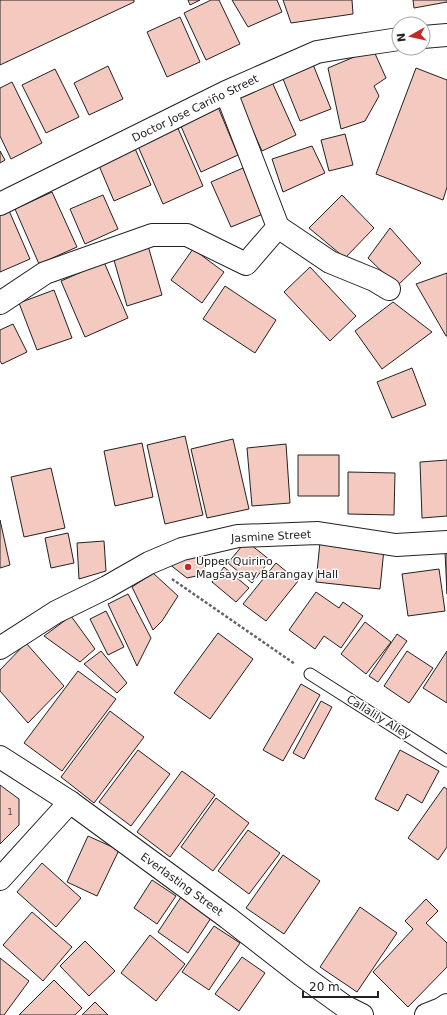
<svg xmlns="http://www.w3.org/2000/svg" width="447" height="1015" viewBox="0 0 447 1015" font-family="'DejaVu Sans',sans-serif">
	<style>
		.building { fill: #f3c9c0; stroke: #222 }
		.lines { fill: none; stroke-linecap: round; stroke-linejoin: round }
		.service-casing { stroke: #222; stroke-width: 13 }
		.minor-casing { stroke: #222; stroke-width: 24 }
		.tertiary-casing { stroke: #222; stroke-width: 24 }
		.path { stroke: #646464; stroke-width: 2.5; stroke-dasharray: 3 2; stroke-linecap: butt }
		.service { stroke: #fff; stroke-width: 11 }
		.minor { stroke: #fff; stroke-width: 22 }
		.tertiary { stroke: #fff; stroke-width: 22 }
		.poi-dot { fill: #c62828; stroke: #fff; stroke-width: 1.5 }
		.labels { text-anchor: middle; stroke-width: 3; stroke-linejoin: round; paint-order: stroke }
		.number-label { font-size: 9px; fill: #564c4a }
		.street-label { font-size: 11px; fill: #222; stroke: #fff }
		.poi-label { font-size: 11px; fill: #222; stroke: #fff; text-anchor: start }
	</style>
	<rect width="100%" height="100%" fill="#fff"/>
	<!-- building -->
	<path class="building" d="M0,0H134V2L0,65Z
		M188,0H200L190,5Z
		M211,0H219L240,44L206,60L184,13Z
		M232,0H277L282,12L248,27Z
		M283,0H352L353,14L291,23Z
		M413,0H447V2L414,8Z
		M180,17L200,62L167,77L147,32Z
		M373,49L386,78L374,86L379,96L365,121L341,129L328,68Z
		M312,62L331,109L300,121L281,74Z
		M108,66L123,99L89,115L74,83Z
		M416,68L447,80V187L443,200L376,174Z
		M55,69L79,117L46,133L22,85Z
		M12,82L42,143L11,159L0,136V88Z
		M272,82L296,135L262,151L238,98Z
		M218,107L238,155L201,172L180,124Z
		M177,126L203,186L163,204L137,144Z
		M345,134L353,165L329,171L321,140Z
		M133,144L151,185L114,201L97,161Z
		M312,146L325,173L283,192L272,159Z
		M0,151L5,160L0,163Z
		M243,168L263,214L231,227L211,182Z
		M52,192L77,247L39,264L15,209Z
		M103,195L118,229L85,244L70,209Z
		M342,195L374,228L345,258L309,228Z
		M7,206L30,259L0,272V209Z
		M390,228L421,263L397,286L368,258Z
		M147,242L162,295L127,306L112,253Z
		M193,249L224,272L202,303L171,280Z
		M104,262L128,318L85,337L61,281Z
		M310,267L356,316L330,341L284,292Z
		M447,273V336H446L416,284Z
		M225,286L276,320L255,353L203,319Z
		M54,290L72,338L37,350L19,303Z
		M393,302L432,332L382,369L355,331Z
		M13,324L27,352L2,364L0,361V330Z
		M412,368L426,405L392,418L377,382Z
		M185,436L203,515L165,524L147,445Z
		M233,439L249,509L207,518L191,449Z
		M142,443L153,497L115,506L104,451Z
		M286,444L290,503L252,506L247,448Z
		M298,455H339V496H298Z
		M447,460V516L422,518L420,462Z
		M51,468L65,528L24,537L11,477Z
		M348,472L395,473L394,515L348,514Z
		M0,520L10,565L0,568Z
		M68,533L74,563L51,568L45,538Z
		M104,541L106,571L79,579L77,543Z
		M246,541L270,560L252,583L228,563Z
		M320,542L384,549L380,589L316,582Z
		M200,550L206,574L187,578L164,560Z
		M445,552H447V594Z
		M276,563L298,581L266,621L243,604Z
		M224,567L249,588L236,602L212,582Z
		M439,569L445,611L408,616L402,574Z
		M153,573L178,596L162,621L153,630L132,587Z
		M316,592L339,608L343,602L363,616L341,648L324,636L315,649L289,630Z
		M128,594L151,638L137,666L108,604Z
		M106,611L124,647L108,655L90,619Z
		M71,616L95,649L80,662L44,636Z
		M365,622L391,642L366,674L341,654Z
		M218,633L253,659L210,719L174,693Z
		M397,634L407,641L378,682L369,676Z
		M26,643L64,686L28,723L0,691V670Z
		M101,651L127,683L117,693L84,664Z
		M407,651L433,668L409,703L384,686Z
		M447,651V703L423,688Z
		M78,671L116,699L62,771L24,743Z
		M301,684L320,695L283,761L263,750Z
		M321,701L332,707L304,759L293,753Z
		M110,711L144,737L94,803L61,777Z
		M138,750L170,774L131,826L99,802Z
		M400,750L439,771L422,803L407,794L398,811L375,799Z
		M182,771L215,795L170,857L137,832Z
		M0,785L19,799V825L0,844Z
		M444,787L447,789V847L438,860L408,838Z
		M216,798L249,823L213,871L181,847Z
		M248,830L280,853L249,894L218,871Z
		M88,836L119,850L97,896L67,882Z
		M283,855L320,881L284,934L246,908Z
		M42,863L81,898L56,927L17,892Z
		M152,880L176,896L157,924L134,908Z
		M181,897L211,918L188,953L158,932Z
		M426,899L438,911L426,923L447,943V967L408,1007L373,972L413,929L405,921Z
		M360,907L397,933L357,992L320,967Z
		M32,912L72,947L43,981L3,945Z
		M214,926L240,943L209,990L182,972Z
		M150,935L185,964L156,1001L121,973Z
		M85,941L115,971L89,996L60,966Z
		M242,957L265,973L239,1011L215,994Z
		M0,958L29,981L4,1015H0Z
		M54,980L82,1008L75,1015H19Z
		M95,1002L108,1015H82Z"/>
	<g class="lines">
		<defs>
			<path id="service" d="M310,674L447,761"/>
			<path id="minor" d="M423,37L447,35
				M226,92L278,227L330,262L374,280L389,289
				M0,204L226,92L317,52L346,47L399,39
				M0,303L45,273L152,235H187L246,264L278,227
				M0,648L56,612L107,587L149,563L182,549L238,536L318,533L396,545L447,542
				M0,879L70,802"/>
			<path id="tertiary" d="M0,757L70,802L228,918L300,974L344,1006L362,1015
				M426,1015L441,1009L447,1005"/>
		</defs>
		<!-- service casing -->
		<use href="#service" class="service-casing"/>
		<!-- minor casing -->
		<use href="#minor" class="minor-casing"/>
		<!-- tertiary casing -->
		<use href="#tertiary" class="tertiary-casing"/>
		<!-- path -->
		<path class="path" d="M172,579L295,664"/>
		<!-- service -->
		<use href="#service" class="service"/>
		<!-- minor -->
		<use href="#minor" class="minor"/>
		<!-- tertiary -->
		<use href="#tertiary" class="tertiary"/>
	</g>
	<!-- markers -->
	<circle class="poi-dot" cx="188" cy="567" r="4"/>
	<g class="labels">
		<!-- number labels -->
		<g class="number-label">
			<text x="10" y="815">1</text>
		</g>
		<!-- street labels -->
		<g class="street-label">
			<text transform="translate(195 108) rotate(-26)" y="4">Doctor Jose Cariño Street</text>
			<text transform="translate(271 536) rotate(-3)" y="4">Jasmine Street</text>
			<text transform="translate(379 717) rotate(32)" y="4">Callalily Alley</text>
			<text transform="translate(182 884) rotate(36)" y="4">Everlasting Street</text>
		</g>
		<!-- poi labels -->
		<g class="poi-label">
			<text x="196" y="565">Upper Quirino<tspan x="196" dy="13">Magsaysay Barangay Hall</tspan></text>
		</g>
	</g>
	<!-- north arrow -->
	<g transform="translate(411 36) rotate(262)"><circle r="19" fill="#ffffff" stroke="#a7a7a7"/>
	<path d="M0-3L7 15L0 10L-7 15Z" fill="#c62828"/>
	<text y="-6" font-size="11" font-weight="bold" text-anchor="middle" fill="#222222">N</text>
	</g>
	<!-- scale -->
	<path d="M303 991v6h75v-6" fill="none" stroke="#222222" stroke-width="2"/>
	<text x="309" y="991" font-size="12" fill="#222222" stroke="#ffffff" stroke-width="3" paint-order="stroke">20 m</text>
</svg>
